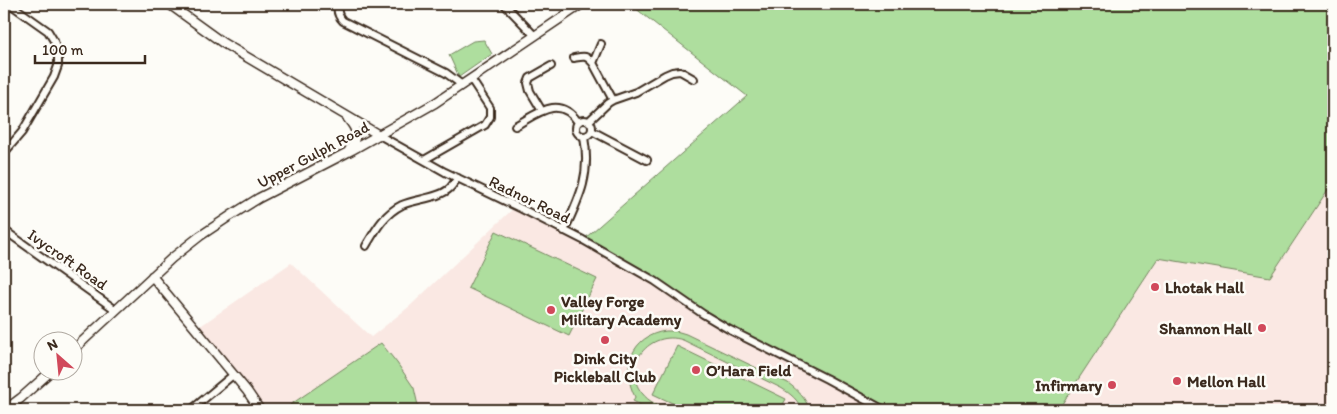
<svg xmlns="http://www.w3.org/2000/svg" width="1337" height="414" viewBox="0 0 1337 414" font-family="Itim,sans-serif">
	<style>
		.built { fill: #fae8e3 }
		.green { fill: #aede9e; stroke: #74845e }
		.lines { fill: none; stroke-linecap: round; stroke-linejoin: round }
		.minor-casing { stroke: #3b2a1e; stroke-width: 10 }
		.tertiary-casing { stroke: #3b2a1e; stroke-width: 11 }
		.minor { stroke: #fdfcf7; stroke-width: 6 }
		.tertiary { stroke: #fdfcf7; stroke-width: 8 }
		.poi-dot { fill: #d1495b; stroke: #fdfcf7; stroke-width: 2 }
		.labels { text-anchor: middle; stroke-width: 5; stroke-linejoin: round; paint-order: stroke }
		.street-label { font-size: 16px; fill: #3b2a1e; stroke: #fdfcf7 }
		.poi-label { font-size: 16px; font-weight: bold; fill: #3b2a1e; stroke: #fdfcf7; text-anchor: start }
	</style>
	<rect width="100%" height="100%" fill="#fdfcf7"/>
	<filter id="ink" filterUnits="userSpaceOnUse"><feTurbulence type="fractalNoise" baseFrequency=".02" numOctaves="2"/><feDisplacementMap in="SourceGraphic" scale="10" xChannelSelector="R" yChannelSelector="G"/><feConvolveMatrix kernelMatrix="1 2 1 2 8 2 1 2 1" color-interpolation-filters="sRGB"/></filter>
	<g filter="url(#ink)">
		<!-- built -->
		<path class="built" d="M1333,182V410H1058L1158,258L1270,276Z
			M516,206L884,410H260L196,329L291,263L371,337L410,306Z"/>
		<!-- green -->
		<path class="green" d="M630,4H1333V182L1270,277L1158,258L1058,410H884L730,330L655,281L583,240L747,96Z
			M484,40L492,54L459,77L449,55L473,41Z
			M496,231L597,279L569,336L468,288Z
			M666,331H676L686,334L788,383C799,391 805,398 810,410H802C798,400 791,394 781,388L683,340C650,329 620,366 642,393C649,402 659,406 668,410H651L633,401L635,397C620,368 632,335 666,331Z
			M381,343L397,363L414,388L419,410H289L290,405Z
			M677,346L786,399L780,410H687L653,394Z"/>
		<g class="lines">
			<defs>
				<path id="minor" d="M339,4C336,11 338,16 343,21L446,73L462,85
					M504,4L534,35
					M574,58C584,56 586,55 593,63L613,100
					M593,63L601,44
					M542,111L530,91L528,83L530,78L551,66
					M576 128a8 8 0 1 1 16 0a8 8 0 1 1-16 0Z
					M589,121L608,103L613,100L636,92L665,75L672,72L680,71L694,79
					M515,126C537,114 559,94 578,122
					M592,131L647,160
					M379,135L445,172L522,209L583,240L655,281L703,314L730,330L827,379L884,410
					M4,153L22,132L54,77L58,66V55L54,41L48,31L10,4
					M424,160L485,125L490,117V108L471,79
					M4,230L116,310
					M564,231C580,197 591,175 584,137
					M366,246C376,229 384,214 402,205C416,199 440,198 450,188C453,185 455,181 458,178
					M191,410L233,375"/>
				<path id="tertiary" d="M169,4L223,43L379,135
					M348,119C360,133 357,137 348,152
					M152,276L247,391L260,410
					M72,351L172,258L200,236L230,216L259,198L352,150L435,103L582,4
					M5,410L21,398L50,372"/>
			</defs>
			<!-- minor casing -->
			<use href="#minor" class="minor-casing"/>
			<!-- tertiary casing -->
			<use href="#tertiary" class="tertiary-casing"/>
			<!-- minor -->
			<use href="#minor" class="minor"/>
			<!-- tertiary -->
			<use href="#tertiary" class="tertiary"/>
		</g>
	</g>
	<!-- markers -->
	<g class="poi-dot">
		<circle cx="1155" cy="287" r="5"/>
		<circle cx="551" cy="310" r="5"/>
		<circle cx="1262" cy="328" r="5"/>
		<circle cx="605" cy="340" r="5"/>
		<circle cx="696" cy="370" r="5"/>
		<circle cx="1177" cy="381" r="5"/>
		<circle cx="1112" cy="385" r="5"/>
	</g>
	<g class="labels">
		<!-- street labels -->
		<g class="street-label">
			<text transform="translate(313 154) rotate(-28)" y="6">Upper Gulph Road</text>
			<text transform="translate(530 199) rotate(26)" y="6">Radnor Road</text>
			<text transform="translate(68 259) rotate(35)" y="6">Ivycroft Road</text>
		</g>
		<!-- poi labels -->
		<g class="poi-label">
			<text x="1165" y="293">Lhotak Hall</text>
			<text x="561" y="307">Valley Forge<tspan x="561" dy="18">Military Academy</tspan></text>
			<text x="1252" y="334" text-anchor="end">Shannon Hall</text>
			<text x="605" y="364" text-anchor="middle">Dink City<tspan x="605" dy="18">Pickleball Club</tspan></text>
			<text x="706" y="376">O’Hara Field</text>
			<text x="1187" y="387">Mellon Hall</text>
			<text x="1102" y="391" text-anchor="end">Infirmary</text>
		</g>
	</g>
	<!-- margin -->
	<rect width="1337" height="414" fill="none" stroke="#fdfcf7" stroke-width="20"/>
	<rect x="10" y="10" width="1317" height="394" fill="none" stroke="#3b2a1e" stroke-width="2" filter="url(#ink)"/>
	<!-- north arrow -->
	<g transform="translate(58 356) rotate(333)"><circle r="24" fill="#fdfcf7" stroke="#afa8a0"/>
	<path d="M0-4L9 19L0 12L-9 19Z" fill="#d1495b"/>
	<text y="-8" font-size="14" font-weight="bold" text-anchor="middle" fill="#3b2a1e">N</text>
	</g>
	<!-- scale -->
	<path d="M35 55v8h110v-8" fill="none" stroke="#3b2a1e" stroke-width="2.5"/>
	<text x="42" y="55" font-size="15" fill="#3b2a1e" stroke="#fdfcf7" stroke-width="4" paint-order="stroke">100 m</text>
</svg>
